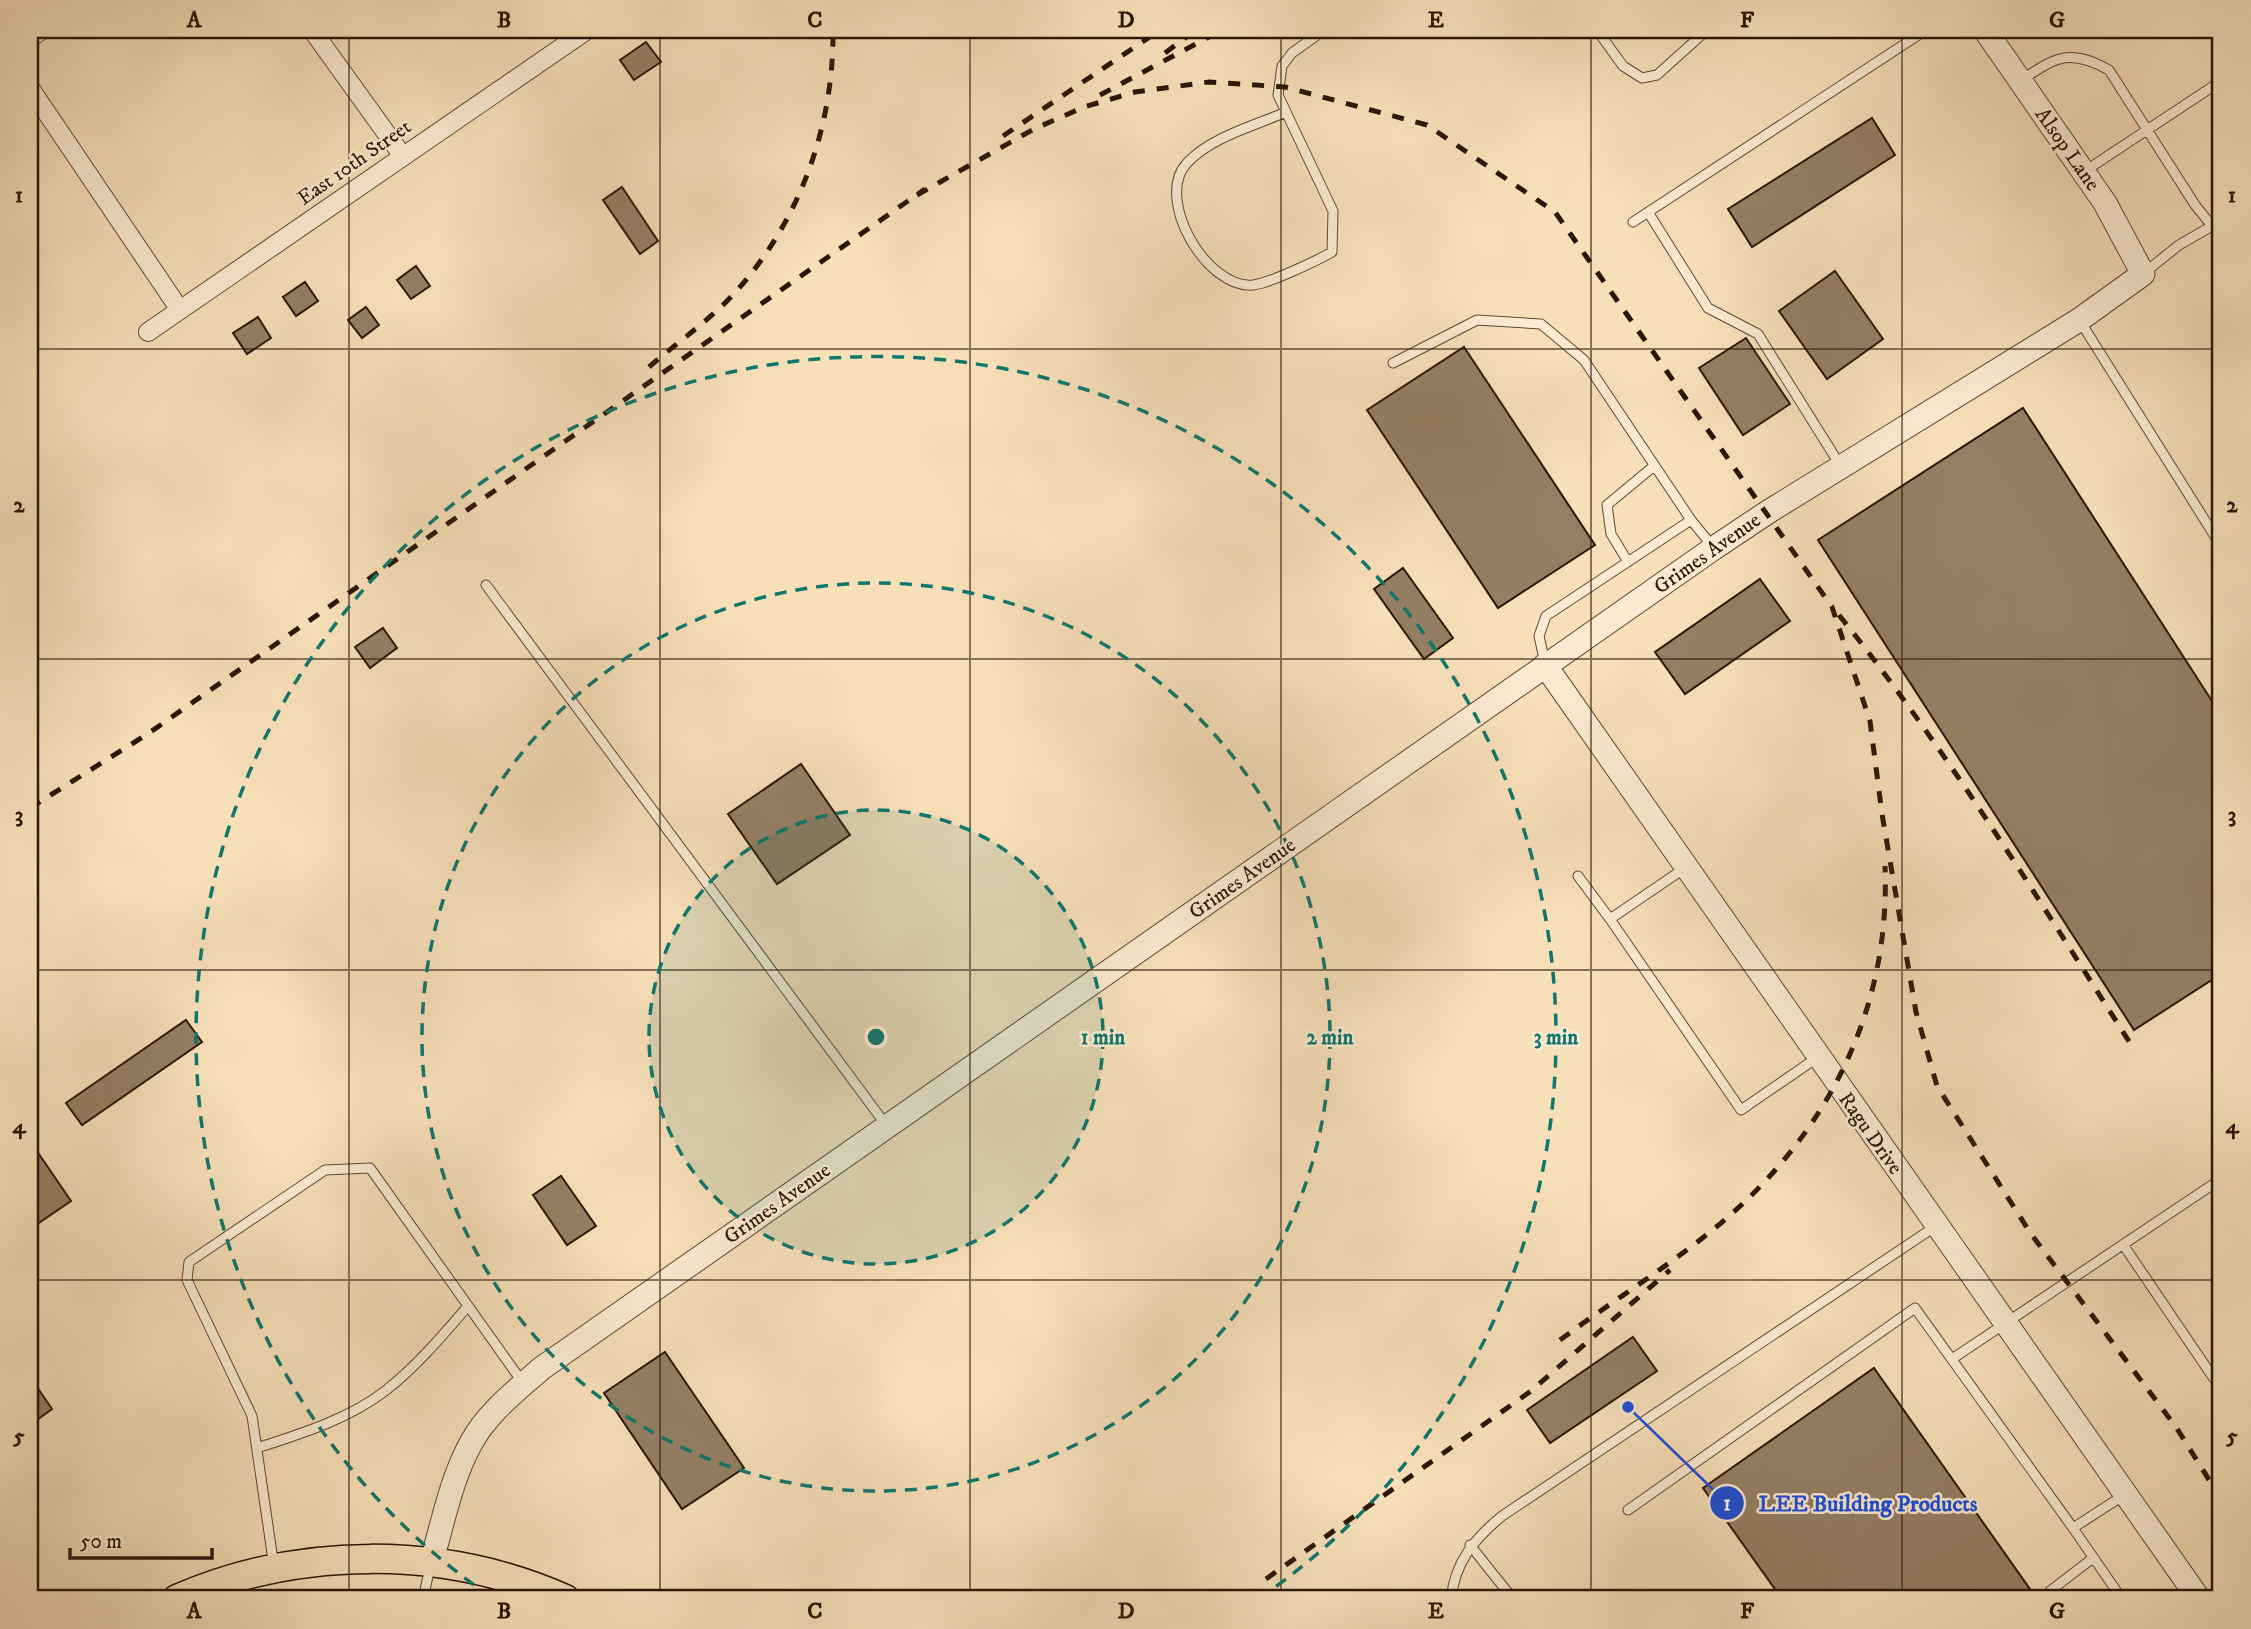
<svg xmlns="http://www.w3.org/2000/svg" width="2251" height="1629" viewBox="0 0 2251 1629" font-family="'IM FELL DW Pica',serif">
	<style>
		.building { fill: #947f64; stroke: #29160a; stroke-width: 2 }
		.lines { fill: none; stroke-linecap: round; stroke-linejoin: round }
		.service-casing { stroke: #5c4836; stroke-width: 11 }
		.minor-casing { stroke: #5c4836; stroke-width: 20 }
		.tertiary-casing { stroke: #5c4836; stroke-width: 25 }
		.primary-casing { stroke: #29160a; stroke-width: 31 }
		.service { stroke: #faead1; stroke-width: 9 }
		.minor { stroke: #faead1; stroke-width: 18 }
		.tertiary { stroke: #faead1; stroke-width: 23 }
		.primary { stroke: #f7dfb8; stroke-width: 28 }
		.rail { stroke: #29160a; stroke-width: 5; stroke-dasharray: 12 12; stroke-linecap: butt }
		.grid { fill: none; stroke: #29160a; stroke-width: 2; stroke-opacity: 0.55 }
		.ring { fill: none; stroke: #0f766e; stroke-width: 3.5; stroke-dasharray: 12 9 }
		.labels { text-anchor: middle; stroke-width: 5; stroke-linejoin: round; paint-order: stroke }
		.street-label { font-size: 21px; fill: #29160a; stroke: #faead1 }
		.centre { fill: #0f766e; stroke: #faead1; stroke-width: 3.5 }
		.ring-label { font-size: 21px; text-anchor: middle; font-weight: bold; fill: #0f766e; stroke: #faead1; stroke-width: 5; stroke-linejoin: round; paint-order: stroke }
		.leader { fill: none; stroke: #1d4ed8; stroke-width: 2.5 }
		.callout-dot { fill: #1d4ed8; stroke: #faead1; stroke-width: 2.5 }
		.mark-label { font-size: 21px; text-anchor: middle; font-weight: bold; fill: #fff }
		.callout-label { font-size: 23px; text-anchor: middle; font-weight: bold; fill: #1d4ed8; stroke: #faead1; stroke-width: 5; stroke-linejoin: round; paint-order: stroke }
		.neatline { fill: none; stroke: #29160a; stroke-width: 2.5 }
		.grid-label { font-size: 23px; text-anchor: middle; font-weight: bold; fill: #29160a }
	</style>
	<rect width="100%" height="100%" fill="#f7dfb8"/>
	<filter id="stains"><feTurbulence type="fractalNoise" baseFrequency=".00286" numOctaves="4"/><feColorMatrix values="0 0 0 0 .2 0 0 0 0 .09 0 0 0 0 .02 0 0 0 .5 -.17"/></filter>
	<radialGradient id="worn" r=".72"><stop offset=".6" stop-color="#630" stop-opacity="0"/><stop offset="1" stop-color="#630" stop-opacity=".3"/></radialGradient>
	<!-- building -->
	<path class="building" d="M646,42L661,62L634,80L620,60Z
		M1872,118L1895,155L1752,247L1728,209Z
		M622,187L658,241L640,254L603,200Z
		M416,266L430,286L411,299L397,280Z
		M1835,271L1883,339L1827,379L1779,311Z
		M305,282L318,301L296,316L283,297Z
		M366,307L379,325L362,338L348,320Z
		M258,317L271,338L247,354L233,333Z
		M1746,338L1790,404L1743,435L1699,368Z
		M1464,347L1595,545L1498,608L1367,410Z
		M2023,408L2221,715V974L2134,1030L1818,540Z
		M1403,568L1453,638L1424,659L1374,589Z
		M1760,579L1790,621L1685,694L1655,652Z
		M383,628L397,648L370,668L355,647Z
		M801,764L850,835L777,884L728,814Z
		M186,1020L202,1042L82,1125L66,1103Z
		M30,1141L71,1201L30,1229Z
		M561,1176L596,1226L567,1245L533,1195Z
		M1633,1337L1657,1371L1550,1443L1527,1410Z
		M665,1352L744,1468L682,1509L604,1393Z
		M1874,1368L2037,1599H1782L1703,1488Z
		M30,1377L52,1409L30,1425Z"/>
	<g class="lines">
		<defs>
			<path id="service" d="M1597,30L1623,66L1642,78L1657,75L1707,30
				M2020,81C2056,57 2069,48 2109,70L2195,205L2212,226L2221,228
				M1286,112C1254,126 1211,137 1187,163C1154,198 1206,289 1253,285C1270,283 1316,261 1332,252L1333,211L1278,95L1282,66L1292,53L1324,30
				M2085,171L2221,81
				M1648,212L1708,308L1758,334L1840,465
				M1633,222L1926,30
				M2144,273L2179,245L2212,226
				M2080,321L2221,546
				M1393,363L1477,320L1541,324L1584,360L1691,520
				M1628,562L1611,534L1607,505L1654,466
				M486,585L886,1125
				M1545,663L1539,636L1546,616L1691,520L1714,548
				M1685,868L1610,919L1741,1110L1818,1057
				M1578,876L1610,919
				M2124,1246L2221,1389
				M1952,1359L2221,1179
				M257,1448C300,1434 349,1419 385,1391C416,1367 443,1335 468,1306
				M1628,1510L1915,1308L2073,1528L2124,1495
				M2073,1528L2122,1599
				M1470,1545L1513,1599
				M274,1567L252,1416L187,1280L189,1262L325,1170L370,1168L523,1383
				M423,1599L430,1567
				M1451,1599C1455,1562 1474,1539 1502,1516L1936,1226
				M2057,1599L2050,1591L2093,1558"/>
			<path id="minor" d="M312,30L402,155
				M30,38L42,30
				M30,88L180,310
				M148,332L587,30"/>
			<path id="tertiary" d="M1545,665L2199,1599
				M431,1563C443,1523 451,1479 471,1443C487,1413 517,1390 542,1368L1714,548L1768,512L2079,320L2143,274L2105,203L1985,30"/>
			<path id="primary" d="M177,1599C298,1546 444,1545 565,1599"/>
		</defs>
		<!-- service casing -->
		<use href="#service" class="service-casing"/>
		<!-- minor casing -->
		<use href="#minor" class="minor-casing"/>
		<!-- tertiary casing -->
		<use href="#tertiary" class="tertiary-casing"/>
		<!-- primary casing -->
		<use href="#primary" class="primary-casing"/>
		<!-- service -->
		<use href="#service" class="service"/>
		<!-- minor -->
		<use href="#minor" class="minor"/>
		<!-- tertiary -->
		<use href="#tertiary" class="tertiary"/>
		<!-- primary -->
		<use href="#primary" class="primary"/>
		<!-- rail -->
		<path class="rail" d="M1165,53L1196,30
			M1100,95L1222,30
			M1003,136L1160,30
			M917,195L1034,129L1084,107L1135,92L1209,82L1285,87L1427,125L1555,212L1832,607L1870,721L1882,814L1916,1012L1937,1086L2031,1234L2176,1427L2221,1499
			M649,367C674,345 703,325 727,301C797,229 834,130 833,30
			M1839,615C1948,751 2038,899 2132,1046
			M30,808L149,733L925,189
			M1560,1340C1611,1302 1666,1268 1715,1228C1826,1137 1891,1011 1885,866
			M1266,1579L1531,1391L1670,1270"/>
	</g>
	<!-- grid -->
	<path class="grid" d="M349,30V1599M660,30V1599M970,30V1599M1281,30V1599M1591,30V1599M1902,30V1599M30,349H2221M30,659H2221M30,970H2221M30,1280H2221"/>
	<!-- distance rings -->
	<circle cx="876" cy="1037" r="227" fill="#0f766e" fill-opacity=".12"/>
	<g class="ring">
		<circle cx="876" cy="1037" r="227"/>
		<circle cx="876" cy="1037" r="454"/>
		<path d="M491 1597A680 680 0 1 1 1261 1597"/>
	</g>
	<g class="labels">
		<!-- street labels -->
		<g class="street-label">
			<text transform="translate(2068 149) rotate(55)" y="7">Alsop Lane</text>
			<text transform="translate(354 162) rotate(-35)" y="7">East 10th Street</text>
			<text transform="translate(1707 553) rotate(-35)" y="7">Grimes Avenue</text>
			<text transform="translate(1242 878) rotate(-35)" y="7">Grimes Avenue</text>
			<text transform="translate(1871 1133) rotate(55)" y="7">Ragu Drive</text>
			<text transform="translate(777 1203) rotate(-35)" y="7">Grimes Avenue</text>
		</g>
	</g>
	<circle cx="876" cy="1037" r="10" class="centre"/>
	<g class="ring-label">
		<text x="1103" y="1044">1 min</text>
		<text x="1330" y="1044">2 min</text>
		<text x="1556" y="1044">3 min</text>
	</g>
	<!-- callouts -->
	<path class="leader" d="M1628 1407L1727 1503"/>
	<g class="callout-dot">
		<circle cx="1628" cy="1407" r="7"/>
		<circle cx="1727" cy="1503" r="18"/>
	</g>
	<g class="mark-label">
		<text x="1727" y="1510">1</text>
	</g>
	<g class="callout-label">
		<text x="1868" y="1511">LEE Building Products</text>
	</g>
	<!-- margin -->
	<rect width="2251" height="1629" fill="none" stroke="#f7dfb8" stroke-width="77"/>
	<!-- scale -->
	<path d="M70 1548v10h142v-10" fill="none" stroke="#29160a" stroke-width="3.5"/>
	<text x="80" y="1548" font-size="21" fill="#29160a" stroke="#faead1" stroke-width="5" paint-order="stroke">50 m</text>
	<rect x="38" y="38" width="2174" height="1552" class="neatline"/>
	<g class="grid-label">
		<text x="194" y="27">A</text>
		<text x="504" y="27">B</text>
		<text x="815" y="27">C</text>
		<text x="1126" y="27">D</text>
		<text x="1436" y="27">E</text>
		<text x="1747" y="27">F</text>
		<text x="2057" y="27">G</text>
		<text x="19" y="202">1</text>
		<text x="2232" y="202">1</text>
		<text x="19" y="512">2</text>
		<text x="2232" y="512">2</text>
		<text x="19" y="822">3</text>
		<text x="2232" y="822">3</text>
		<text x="19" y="1133">4</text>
		<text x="2232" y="1133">4</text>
		<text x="19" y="1443">5</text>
		<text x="2232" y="1443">5</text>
		<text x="194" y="1618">A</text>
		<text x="504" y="1618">B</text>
		<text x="815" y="1618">C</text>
		<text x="1126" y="1618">D</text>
		<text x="1436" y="1618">E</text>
		<text x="1747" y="1618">F</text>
		<text x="2057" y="1618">G</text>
	</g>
	<rect width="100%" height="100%" filter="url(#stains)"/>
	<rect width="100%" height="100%" fill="url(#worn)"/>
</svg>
